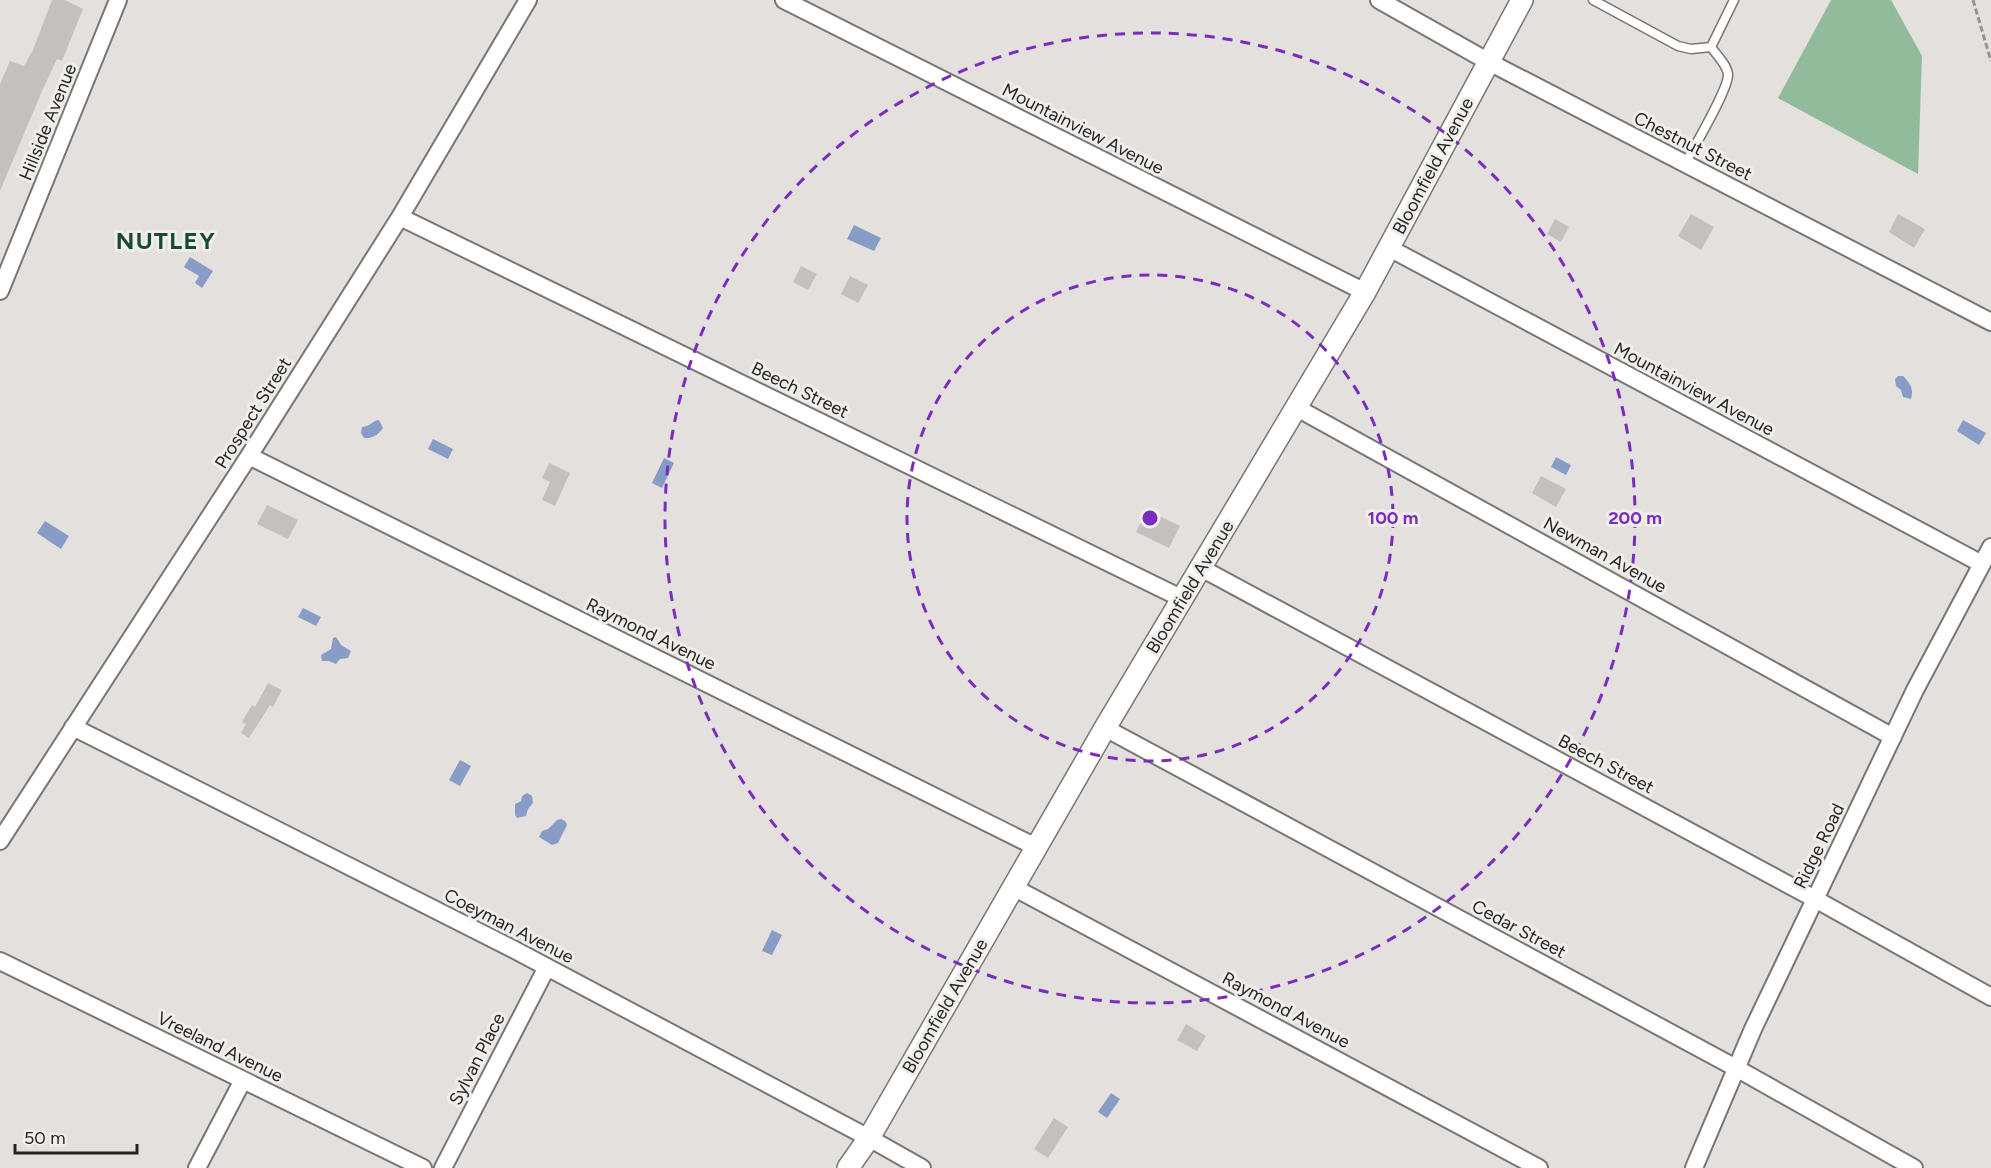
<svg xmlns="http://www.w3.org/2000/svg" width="1991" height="1168" viewBox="0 0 1991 1168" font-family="Figtree,sans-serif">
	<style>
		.green { fill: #92bb9b }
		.water { fill: #889dc6 }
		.building { fill: #c3c0be }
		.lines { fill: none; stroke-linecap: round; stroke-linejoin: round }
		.service-casing { stroke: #797674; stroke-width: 11 }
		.minor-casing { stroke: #797674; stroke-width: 20 }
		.tertiary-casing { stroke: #797674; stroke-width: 24 }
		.path { stroke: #959392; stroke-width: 3; stroke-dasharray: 6 3; stroke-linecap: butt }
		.service { stroke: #fff; stroke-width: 8 }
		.minor { stroke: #fff; stroke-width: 16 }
		.tertiary { stroke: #fff; stroke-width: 21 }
		.ring { fill: none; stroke: #7b2cbf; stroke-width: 3; stroke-dasharray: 10 8 }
		.labels { text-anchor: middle; stroke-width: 6; stroke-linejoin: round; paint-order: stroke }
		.street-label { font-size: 18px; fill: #262424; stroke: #f0eeeb }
		.district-label { font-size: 24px; font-weight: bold; letter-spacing: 1.5px; fill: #184a3a; stroke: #f0eeeb }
		.centre { fill: #7b2cbf; stroke: #f0eeeb; stroke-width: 3 }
		.ring-label { font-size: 18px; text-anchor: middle; font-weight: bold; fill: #7b2cbf; stroke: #f0eeeb; stroke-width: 6; stroke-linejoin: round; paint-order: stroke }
	</style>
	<rect width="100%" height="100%" fill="#e3e0de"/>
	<!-- green -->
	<path class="green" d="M1831,0H1891L1922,56L1918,174L1778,98Z"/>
	<!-- water -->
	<path class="water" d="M854,225L881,238L874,251L847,239Z
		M190,257L213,271L202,288L195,283L199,276L184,267Z
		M1898,376H1903C1910,383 1914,388 1911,399L1903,397L1901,390L1896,386L1895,379Z
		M379,420L383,428C378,435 372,439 364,438L361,433L362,427C369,427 372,421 379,420Z
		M1963,420L1986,433L1979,445L1957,431Z
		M433,439L453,449L448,459L428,449Z
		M1556,457L1571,465L1566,475L1551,467Z
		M664,458L674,463L662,488L652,483Z
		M45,521L69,536L61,549L37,533Z
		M303,608L321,617L316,626L298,617Z
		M336,637L341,645L351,651L348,658L340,659L336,664L329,661H322L321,655L331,649L333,638Z
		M460,760L471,766L460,786L449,780Z
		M527,793L532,796L533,803L528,809L526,816L517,818L515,815V804L521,801L522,796Z
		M561,819L565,821L567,825L558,843L552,845L539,837L542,831L548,829L557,820Z
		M772,930L782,935L772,955L762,951Z
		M1111,1093L1120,1099L1107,1118L1098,1112Z"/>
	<!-- building -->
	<path class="building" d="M52,0H65L83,9L62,61L57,59L42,91L0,191V84L10,61L24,66L33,50Z
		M1691,214L1714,227L1701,250L1678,236Z
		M1898,214L1925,229L1914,248L1889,232Z
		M1555,219L1569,227L1561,242L1547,234Z
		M801,266L817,274L808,290L793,282Z
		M850,276L868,285L858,303L841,294Z
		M549,463L570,473L555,506L542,500L550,482L542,478Z
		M1541,476L1566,489L1556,507L1532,493Z
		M267,505L298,520L288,539L257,524Z
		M1147,510L1180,526L1169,548L1136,532Z
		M268,683L282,690L273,707L270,705L249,738L241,733L246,724L242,722L252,705L255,707Z
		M1186,1024L1206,1036L1197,1051L1177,1040Z
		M1054,1118L1068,1127L1048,1158L1034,1149Z"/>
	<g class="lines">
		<defs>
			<path id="service" d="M1593,0L1678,46L1691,49L1711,47
				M1685,164C1694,147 1728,90 1728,75C1728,66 1716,54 1711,47L1734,0"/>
			<path id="minor" d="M784,0L1365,292
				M1379,0L1489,62L1991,322
				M400,217L1183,599
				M1389,248L1982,564
				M0,291L118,0
				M1297,408L1893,737
				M249,456L1036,847
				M1201,568L1815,899L1991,997
				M73,727L511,948L869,1138L922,1168
				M1105,728L1736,1068L1914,1168
				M0,841L249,456L400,217L528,0
				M1013,887L1539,1168
				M0,961L423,1168
				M197,1168L243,1080
				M443,1168L547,967
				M1694,1168L1753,1029L1915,690L1991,547"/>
			<path id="tertiary" d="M848,1168L869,1138L1105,728L1365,292L1522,0"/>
		</defs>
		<!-- service casing -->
		<use href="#service" class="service-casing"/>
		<!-- minor casing -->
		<use href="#minor" class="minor-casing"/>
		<!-- tertiary casing -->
		<use href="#tertiary" class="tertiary-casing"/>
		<!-- path -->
		<path class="path" d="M1973,0L1991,61"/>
		<!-- service -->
		<use href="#service" class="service"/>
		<!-- minor -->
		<use href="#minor" class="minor"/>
		<!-- tertiary -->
		<use href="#tertiary" class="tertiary"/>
	</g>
	<!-- distance rings -->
	<g class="ring">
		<circle cx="1150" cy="518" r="243"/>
		<circle cx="1150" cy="518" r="485"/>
	</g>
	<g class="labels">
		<!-- street labels -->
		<g class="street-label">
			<text transform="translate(48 122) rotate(-68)" y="6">Hillside Avenue</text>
			<text transform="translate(1083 129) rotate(27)" y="6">Mountainview Avenue</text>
			<text transform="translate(1693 146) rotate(27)" y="6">Chestnut Street</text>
			<text transform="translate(1433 166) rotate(-62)" y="6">Bloomfield Avenue</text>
			<text transform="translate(1694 389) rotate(28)" y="6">Mountainview Avenue</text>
			<text transform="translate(800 390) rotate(26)" y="6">Beech Street</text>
			<text transform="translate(253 413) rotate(-58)" y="6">Prospect Street</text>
			<text transform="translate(1605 555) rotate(29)" y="6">Newman Avenue</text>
			<text transform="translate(1190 587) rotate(-59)" y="6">Bloomfield Avenue</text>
			<text transform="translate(651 634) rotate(26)" y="6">Raymond Avenue</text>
			<text transform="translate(1606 764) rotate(28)" y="6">Beech Street</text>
			<text transform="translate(1819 846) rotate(-64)" y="6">Ridge Road</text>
			<text transform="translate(509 926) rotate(27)" y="6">Coeyman Avenue</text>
			<text transform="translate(1519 929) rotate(28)" y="6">Cedar Street</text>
			<text transform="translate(945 1006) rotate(-60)" y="6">Bloomfield Avenue</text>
			<text transform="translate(1286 1010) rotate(28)" y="6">Raymond Avenue</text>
			<text transform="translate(220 1047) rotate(26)" y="6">Vreeland Avenue</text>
			<text transform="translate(477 1059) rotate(-63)" y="6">Sylvan Place</text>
		</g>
		<!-- district labels -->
		<g class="district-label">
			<text x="166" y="249">NUTLEY</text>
		</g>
	</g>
	<circle cx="1150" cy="518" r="9" class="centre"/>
	<g class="ring-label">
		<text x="1393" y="524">100 m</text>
		<text x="1635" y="524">200 m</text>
	</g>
	<!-- scale -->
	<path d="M15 1144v9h122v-9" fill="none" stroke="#262424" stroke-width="3"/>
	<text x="24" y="1144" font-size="18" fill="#262424" stroke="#f0eeeb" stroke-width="4.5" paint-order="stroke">50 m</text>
</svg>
